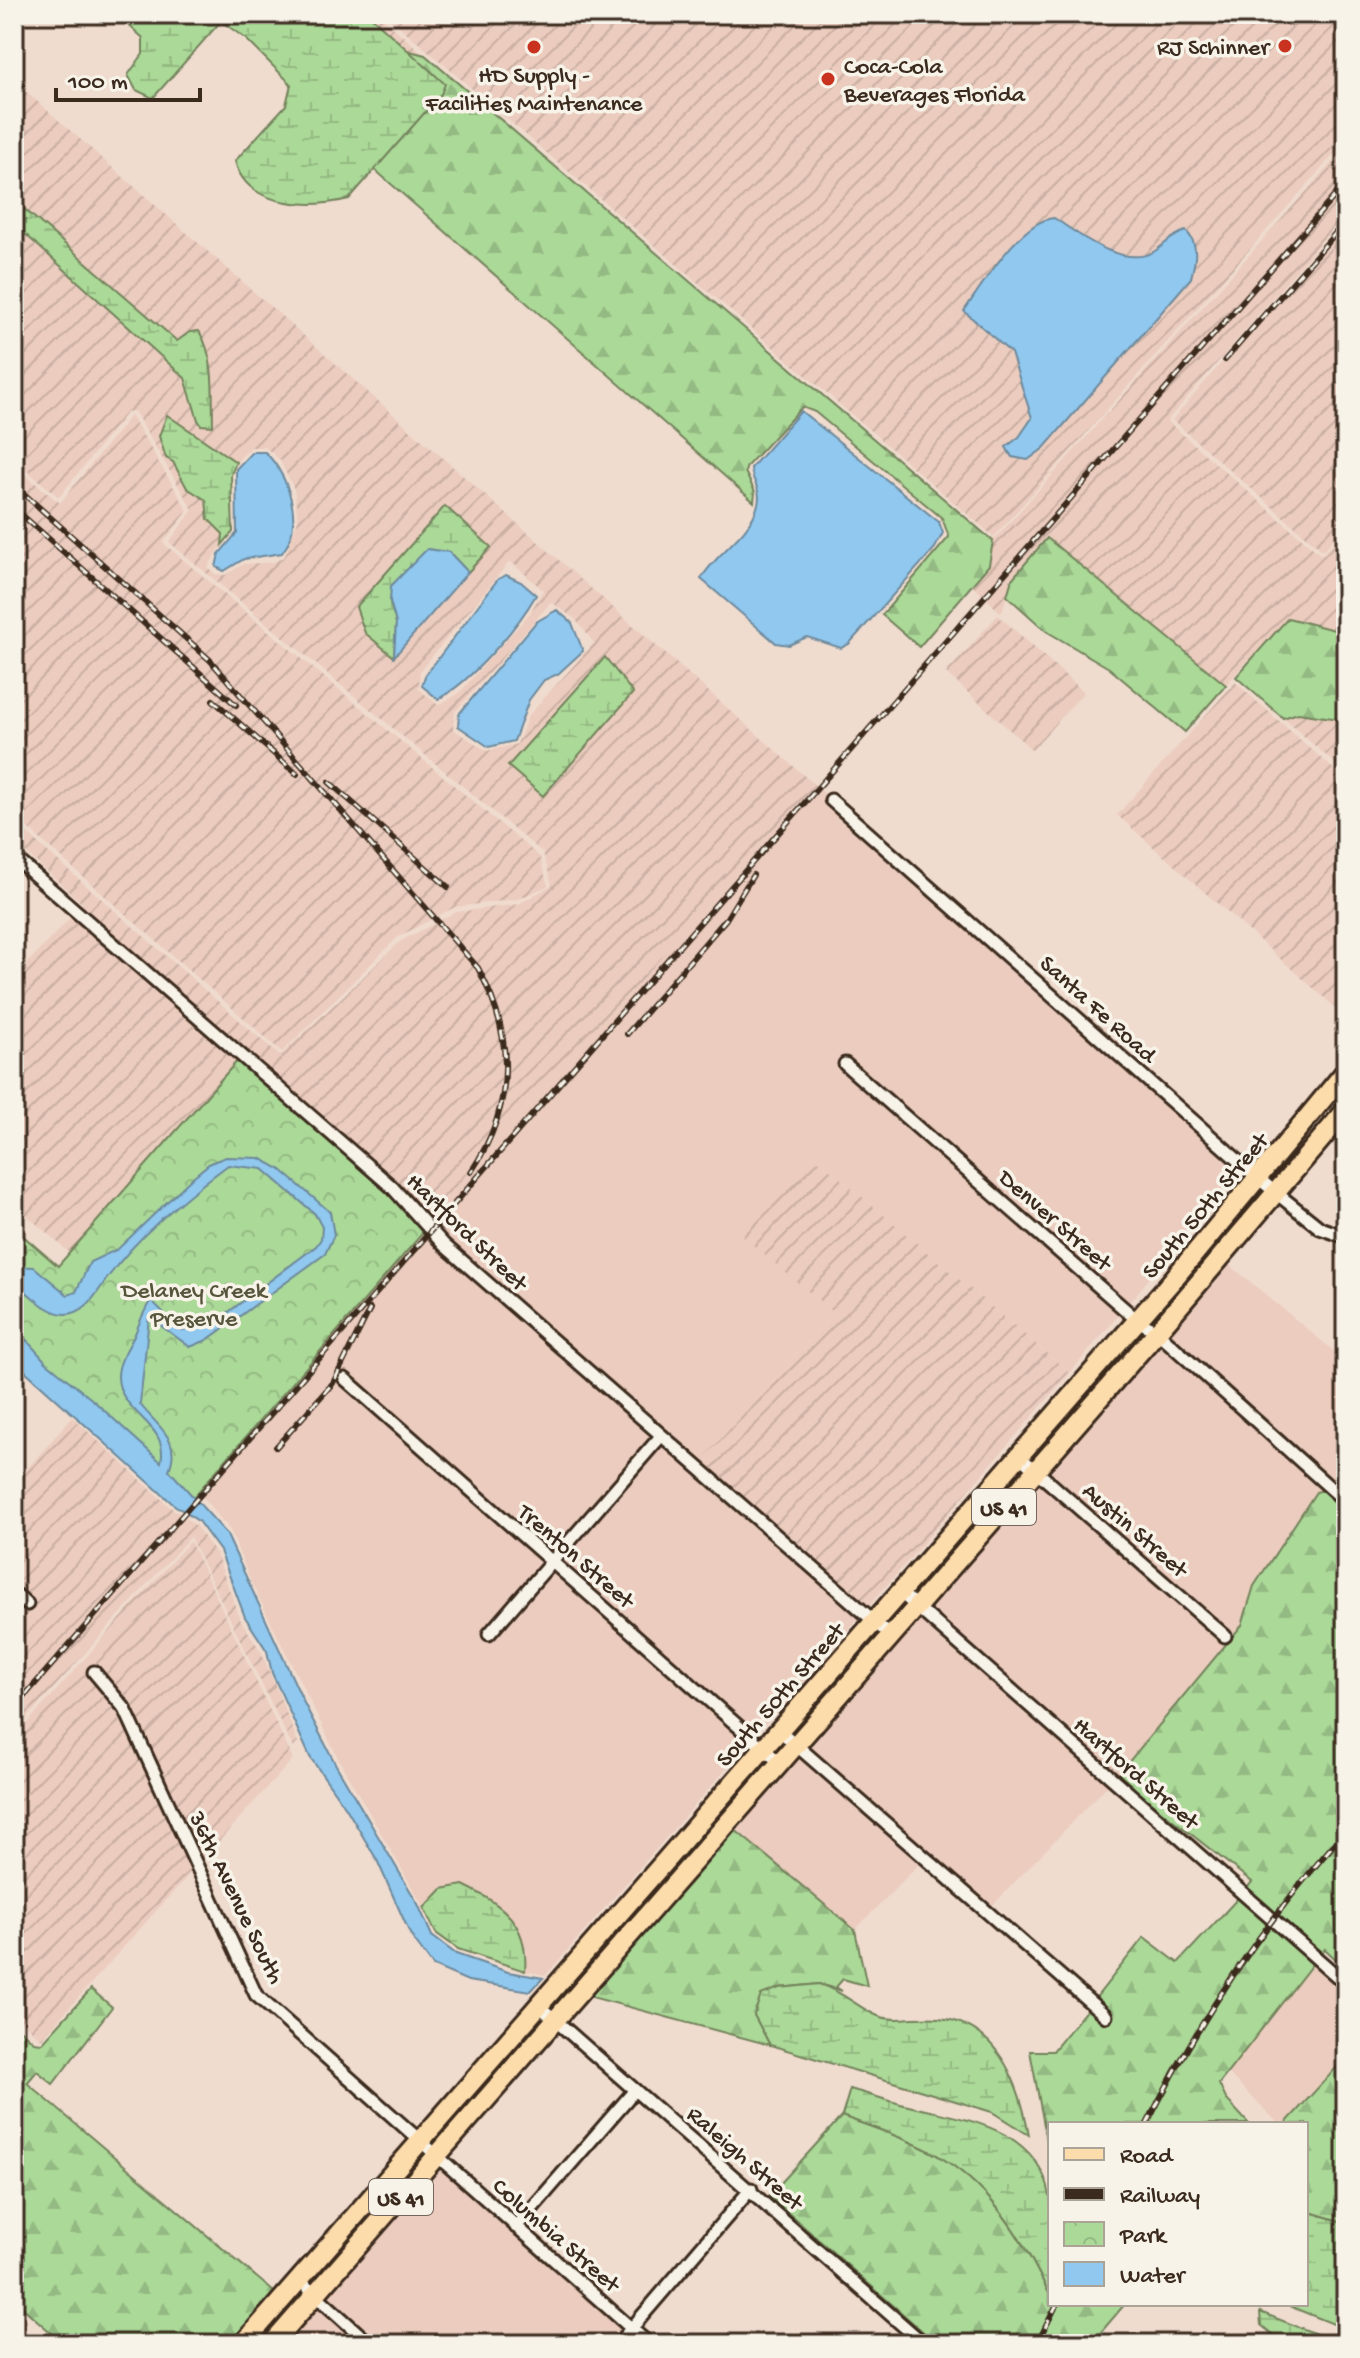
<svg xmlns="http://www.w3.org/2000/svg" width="1360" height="2358" viewBox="0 0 1360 2358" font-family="'Gochi Hand',sans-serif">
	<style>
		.built { fill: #ebccbe }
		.industrial { fill: url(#industrial-furrows); fill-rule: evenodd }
		.forest { fill: url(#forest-firs); stroke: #73825b; stroke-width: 2 }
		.wetland { fill: url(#wetland-marsh); stroke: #73825b; stroke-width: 2 }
		.park { fill: url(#park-crowns); stroke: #73825b; stroke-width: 2 }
		.water { fill: #90c8ef; stroke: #6e899b; stroke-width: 2 }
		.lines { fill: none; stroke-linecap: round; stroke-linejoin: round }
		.street-casing { stroke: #3b2a1e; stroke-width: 17 }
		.primary-casing { stroke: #3b2a1e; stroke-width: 24 }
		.street { stroke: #f7f3e8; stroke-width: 11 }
		.primary { stroke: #fddcac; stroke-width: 18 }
		.rail-casing { stroke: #3b2a1e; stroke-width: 6 }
		.rail { stroke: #f7f3e8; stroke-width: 3; stroke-dasharray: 9; stroke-linecap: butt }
		.poi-dot { fill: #c8321e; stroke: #f7f3e8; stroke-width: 3 }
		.labels { text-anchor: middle; stroke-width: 7; stroke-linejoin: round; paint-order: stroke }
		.shield { fill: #f7f3e8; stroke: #73665b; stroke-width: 2 }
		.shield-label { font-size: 22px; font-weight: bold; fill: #3b2a1e }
		.poi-label { font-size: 24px; fill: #3b2a1e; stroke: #f7f3e8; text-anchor: end }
		.street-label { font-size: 24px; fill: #3b2a1e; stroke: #f7f3e8 }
		.park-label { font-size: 24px; fill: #57563c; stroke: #f7f3e8 }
	</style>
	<defs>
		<pattern id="industrial-furrows" width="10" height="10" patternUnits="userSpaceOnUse" patternTransform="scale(2)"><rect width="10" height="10" fill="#ebccbe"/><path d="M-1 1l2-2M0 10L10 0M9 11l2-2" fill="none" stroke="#caafa3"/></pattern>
		<pattern id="forest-firs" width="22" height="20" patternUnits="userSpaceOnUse" patternTransform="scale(2)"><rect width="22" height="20" fill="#abd998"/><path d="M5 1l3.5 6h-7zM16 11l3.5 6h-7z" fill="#94ba83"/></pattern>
		<pattern id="wetland-marsh" width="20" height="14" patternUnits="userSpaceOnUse" patternTransform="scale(2)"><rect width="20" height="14" fill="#abd998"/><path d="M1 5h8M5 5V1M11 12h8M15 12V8" fill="none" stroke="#94ba83"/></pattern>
		<pattern id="park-crowns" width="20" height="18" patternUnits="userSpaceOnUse" patternTransform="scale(2)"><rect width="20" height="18" fill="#abd998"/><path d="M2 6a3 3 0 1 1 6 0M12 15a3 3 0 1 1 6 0" fill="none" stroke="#94ba83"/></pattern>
	</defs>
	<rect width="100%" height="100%" fill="#f0dccf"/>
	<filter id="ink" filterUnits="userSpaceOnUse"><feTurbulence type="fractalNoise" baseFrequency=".0125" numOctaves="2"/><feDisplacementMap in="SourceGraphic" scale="16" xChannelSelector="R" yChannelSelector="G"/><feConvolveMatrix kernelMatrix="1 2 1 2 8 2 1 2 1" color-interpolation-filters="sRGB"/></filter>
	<g filter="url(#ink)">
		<!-- built -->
		<path class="built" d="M816,786L827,796L824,801L1240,1169L1128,1304L845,1057L838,1066L1121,1312L1070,1373L814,1156L834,1313L700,1462L448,1241L427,1218Z
			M420,1227L440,1249L654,1437L552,1556L345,1372L338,1381L544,1564L482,1635L489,1641L552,1571L749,1743L546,1975L525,1971L527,1950L487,1896L463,1885L442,1889L424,1908L340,1762L251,1582L230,1530L197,1490Z
			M1226,1262L1346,1361V1485L1337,1487L1166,1332Z
			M1158,1341L1324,1490L1316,1492L1254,1586L1242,1625L1117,1775L928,1609L1041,1482L1224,1643L1232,1635L1048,1474Z
			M661,1443L860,1616L756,1734L559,1562Z
			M921,1618L1109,1784L990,1908L807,1747Z
			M799,1756L921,1862L855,1930L734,1829Z
			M1313,1963L1346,1992V2057L1285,2124H1279L1227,2072Z
			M438,2167L621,2327L624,2330L612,2344H379L324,2296Z
			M317,2304L362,2344H282Z"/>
		<!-- industrial -->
		<path class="industrial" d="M368,14H378L425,55L406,50Z
			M385,14H1346V141L994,537Z
			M14,81L816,786L429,1216L80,908L83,904L14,842V822L280,1056L401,941L456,912L519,904L552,885L543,853L169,542L193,510L134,411L127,412L59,497L14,460V224L185,378L198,420L213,425L212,375L207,344L190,332L177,341L157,326L14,200ZM168,416L236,462L251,447H265L279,459L294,489L298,520L285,556L274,562L244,564L225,575L215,574L208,567L222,545L223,534L212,525L206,500L187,488L178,473L173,462ZM445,507L490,547L394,657L356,607ZM510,561L543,590L530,613L458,694L438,705L419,689L420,671ZM551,602L575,619L594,643L528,716L517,744L487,751L453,729L455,712ZM604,658L632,693L542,796L509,766Z
			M1346,147V213L1167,421L1321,555L1346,531V633L1288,618L1226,685L1047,538L1012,579L1002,612L999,611L972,585L989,565L993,541Z
			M1346,219V525L1323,551L1172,420Z
			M131,415L188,511L163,543L540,857L548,886L518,899L455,907L398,937L282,1052L14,816V466L60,503Z
			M998,615L1084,692L1032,750L946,673Z
			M1235,682L1346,780L1345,1016L1117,815Z
			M1298,713L1346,720V773L1283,718Z
			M72,916L245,1067L74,1257L14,1204V977Z
			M814,1156L1070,1373L868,1607L700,1462L834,1313L741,1235Z
			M72,1417L170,1507L195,1525L216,1553L240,1619L262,1653L298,1742L293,1748L190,1537L14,1732V1600L27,1612L35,1604L14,1586V1484Z
			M190,1541L293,1759L41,2039L14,2014V1738Z"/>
		<!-- forest -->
		<path class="forest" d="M406,50L425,55L993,541L989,565L919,647L882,615L949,537L942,518L815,412L802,407L747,466L745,472L755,492L754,502L374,169L441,94L444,84Z
			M1047,538L1226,685L1185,732L1109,668L1046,631L1007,596L1012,579Z
			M1288,618L1346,633V720L1298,713L1283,718L1236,677Z
			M1324,1490L1346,1510V1969L1325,1949L1320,1954L1246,1889L1252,1882L1117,1776L1242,1625L1254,1586L1316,1492Z
			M734,1829L855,1930L867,1986L843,1979L836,1987L842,1991L819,1984L779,1988L754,2015L770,2045L588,1996Z
			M1239,1897L1313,1963L1219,2084L1226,2099L1249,2124H1050V2157L1030,2051H1053L1088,2008L1106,2023L1113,2015L1095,1999L1144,1937L1178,1963Z
			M91,1989L112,2007L53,2084L37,2071L27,2083L274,2292L229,2344H64L14,2300V2024L34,2042L42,2043Z
			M1346,2057V2223L1306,2211V2124H1285Z
			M842,2116C876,2129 914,2140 945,2160C995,2193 1024,2242 1050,2295V2304H1125L1091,2344H937L769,2196Z"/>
		<!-- wetland -->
		<path class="wetland" d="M116,14H368L445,84L441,94L349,199C309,209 246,207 235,161L286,105L291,84L246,39L221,21L153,98L136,90L128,75L143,54V38Z
			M14,200L177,341L190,332L199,331C216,359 212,394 213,426L201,425L198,420L185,378L14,224Z
			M167,415L236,462L231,475L233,532L222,545L223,534L208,519L206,500L187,488L173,462L166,458L159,436Z
			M445,506L491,547L468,572L449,552L390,602L396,623L394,657L365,633L356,607Z
			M605,657L633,693L543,796L508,766Z
			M463,1885C503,1904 529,1924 525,1971L458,1949L436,1933L424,1908L442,1889Z
			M819,1984C844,1992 857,2007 878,2016C897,2023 920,2015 939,2018C998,2024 1020,2085 1029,2135L992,2112L770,2045L754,2015L761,1995L779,1988Z
			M850,2089C868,2094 886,2100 904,2105C961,2119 1037,2125 1050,2196C1055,2227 1050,2263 1050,2295C1024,2242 996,2193 945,2160C914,2140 876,2129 842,2116Z
			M1306,2211L1346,2223V2329L1284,2304H1306Z
			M1260,2312L1342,2344H1284L1261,2325Z"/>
		<!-- park -->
		<path class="park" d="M238,1060L427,1228L191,1500L14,1345V1228L58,1266Z"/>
		<!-- water -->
		<path class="water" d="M1054,218C1079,234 1123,270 1155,251C1167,243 1172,235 1186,231C1200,245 1195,262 1191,278L1044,448L1028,460L1012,457L1006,447L1019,437L1032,418L1011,353L964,311C983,284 1021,220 1054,218Z
			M801,411L939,522L943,533L935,548L849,644L841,648L807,637L789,645L776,643L701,579C715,553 751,535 758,504C762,489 751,480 751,468Z
			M252,452H265C289,475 305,524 282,553L244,559L224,571L216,567L219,554L237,533L236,469Z
			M427,549L449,552L468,572L394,657L396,623L390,601L391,586Z
			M506,575L521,582L536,595C517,628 471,682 438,699L422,686L425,676L498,579Z
			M557,610L572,623L583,651L558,674L544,680L529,700L514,741L489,747L458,726L459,714L536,622Z
			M226,1157L260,1158L280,1169L330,1212L334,1235L325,1254L207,1340L190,1347L149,1317L140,1404C157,1427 182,1438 169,1470L226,1533L304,1703L336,1765L418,1904L432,1936L456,1954L508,1972L543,1978L531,1991L468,1981L433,1966L411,1936L377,1860L346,1808L310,1757L272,1673L267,1651L245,1617L220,1551L198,1521L173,1504L14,1361V1326L46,1362L95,1402L161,1462C170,1423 118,1414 118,1376C118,1361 129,1347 135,1334C140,1322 143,1312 151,1300L181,1330L210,1326L316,1246L321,1239L322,1227L315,1214L263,1169L228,1165C185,1197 137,1236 106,1280C96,1294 86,1314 65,1314C47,1314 27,1292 14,1281V1266L34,1267L68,1295L76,1292L90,1262L118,1249L194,1176L210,1163Z"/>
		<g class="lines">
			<defs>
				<path id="street" d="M831,800L1259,1179L1320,1228L1346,1237
					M14,857L392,1187L444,1245L891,1636
					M845,1064L1137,1320L1157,1332L1346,1502
					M345,1379L780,1763
					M1019,1456L1225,1636
					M900,1592L1346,1984
					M14,1593L27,1604
					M489,1634L661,1436
					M94,1672L125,1709L256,1995L649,2344
					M779,1730L1106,2016
					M538,2005L924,2344
					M516,2227L635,2090
					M299,2280L370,2344
					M618,2344L751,2189"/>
				<path id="primary" d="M243,2344L1171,1282L1346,1071
					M272,2344L1157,1332L1346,1110"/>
			</defs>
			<!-- street casing -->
			<use href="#street" class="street-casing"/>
			<!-- primary casing -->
			<use href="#primary" class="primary-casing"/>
			<!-- street -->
			<use href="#street" class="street"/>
			<!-- primary -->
			<use href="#primary" class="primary"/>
			<defs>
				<path id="rail" d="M1225,360L1346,221
					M14,485L210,660L478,968C515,1037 515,1106 471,1172
					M14,508L236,705
					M213,700L297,774
					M329,782L448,887
					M627,1034L726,919L753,875
					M276,1447L333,1383L370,1309
					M14,1708L1346,183
					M1147,2124C1200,2018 1266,1919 1346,1831
					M1037,2344L1057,2304"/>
			</defs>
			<!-- rail casing -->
			<use href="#rail" class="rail-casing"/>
			<!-- rail -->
			<use href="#rail" class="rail"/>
		</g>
	</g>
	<!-- markers -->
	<g class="poi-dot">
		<circle cx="1285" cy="46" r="8"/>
		<circle cx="534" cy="47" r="8"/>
		<circle cx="828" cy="79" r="8"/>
	</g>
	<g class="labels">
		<!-- shield labels -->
		<g class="shield">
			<rect x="972" y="1489" width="64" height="36" rx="6"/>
			<rect x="369" y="2179" width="64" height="36" rx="6"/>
		</g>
		<g class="shield-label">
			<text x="1004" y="1515">US 41</text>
			<text x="401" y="2205">US 41</text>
		</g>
		<!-- poi labels -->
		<g class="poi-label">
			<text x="1269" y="54">RJ Schinner</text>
			<text x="844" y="73" text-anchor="start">Coca-Cola<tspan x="844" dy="28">Beverages Florida</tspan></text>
			<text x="534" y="82" text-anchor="middle">HD Supply -<tspan x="534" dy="28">Facilities Maintenance</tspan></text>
		</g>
		<!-- street labels -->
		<g class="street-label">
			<text transform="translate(1099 1008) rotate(42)" y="8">Santa Fe Road</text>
			<text transform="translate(1204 1205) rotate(-50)" y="8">South 50th Street</text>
			<text transform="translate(1056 1219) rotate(41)" y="8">Denver Street</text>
			<text transform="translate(468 1231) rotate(44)" y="8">Hartford Street</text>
			<text transform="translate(1136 1529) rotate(41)" y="8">Austin Street</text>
			<text transform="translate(577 1555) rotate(41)" y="8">Trenton Street</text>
			<text transform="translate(779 1694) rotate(-49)" y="8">South 50th Street</text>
			<text transform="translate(1137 1772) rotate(41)" y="8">Hartford Street</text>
			<text transform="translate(238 1897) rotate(64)" y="8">36th Avenue South</text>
			<text transform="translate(746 2157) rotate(41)" y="8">Raleigh Street</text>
			<text transform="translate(557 2234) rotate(41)" y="8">Columbia Street</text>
		</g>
		<!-- park labels -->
		<g class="park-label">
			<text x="194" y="1297">Delaney Creek<tspan x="194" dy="28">Preserve</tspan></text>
		</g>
	</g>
	<!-- margin -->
	<rect width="1360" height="2358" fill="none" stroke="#f7f3e8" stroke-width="48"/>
	<rect x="24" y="24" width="1312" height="2310" fill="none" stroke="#3b2a1e" stroke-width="3" filter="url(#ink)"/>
	<!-- legend -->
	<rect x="1048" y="2122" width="260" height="184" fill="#f7f3e8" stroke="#aca397" stroke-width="2"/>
	<rect x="1064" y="2148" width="40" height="12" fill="#fddcac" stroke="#aca397" stroke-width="2"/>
	<text x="1120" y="2162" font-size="24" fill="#3b2a1e">Road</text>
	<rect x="1064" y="2188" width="40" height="12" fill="#3b2a1e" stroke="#aca397" stroke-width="2"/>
	<text x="1120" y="2202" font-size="24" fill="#3b2a1e">Railway</text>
	<rect x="1064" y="2222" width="40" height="24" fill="url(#park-crowns)" stroke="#aca397" stroke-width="2"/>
	<text x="1120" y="2242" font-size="24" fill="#3b2a1e">Park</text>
	<rect x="1064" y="2262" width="40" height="24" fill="#90c8ef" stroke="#aca397" stroke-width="2"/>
	<text x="1120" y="2282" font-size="24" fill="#3b2a1e">Water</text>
	<!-- scale -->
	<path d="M56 88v12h144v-12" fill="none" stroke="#3b2a1e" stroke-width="4"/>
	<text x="68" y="88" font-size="24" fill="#3b2a1e" stroke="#f7f3e8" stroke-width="6" paint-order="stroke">100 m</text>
</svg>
